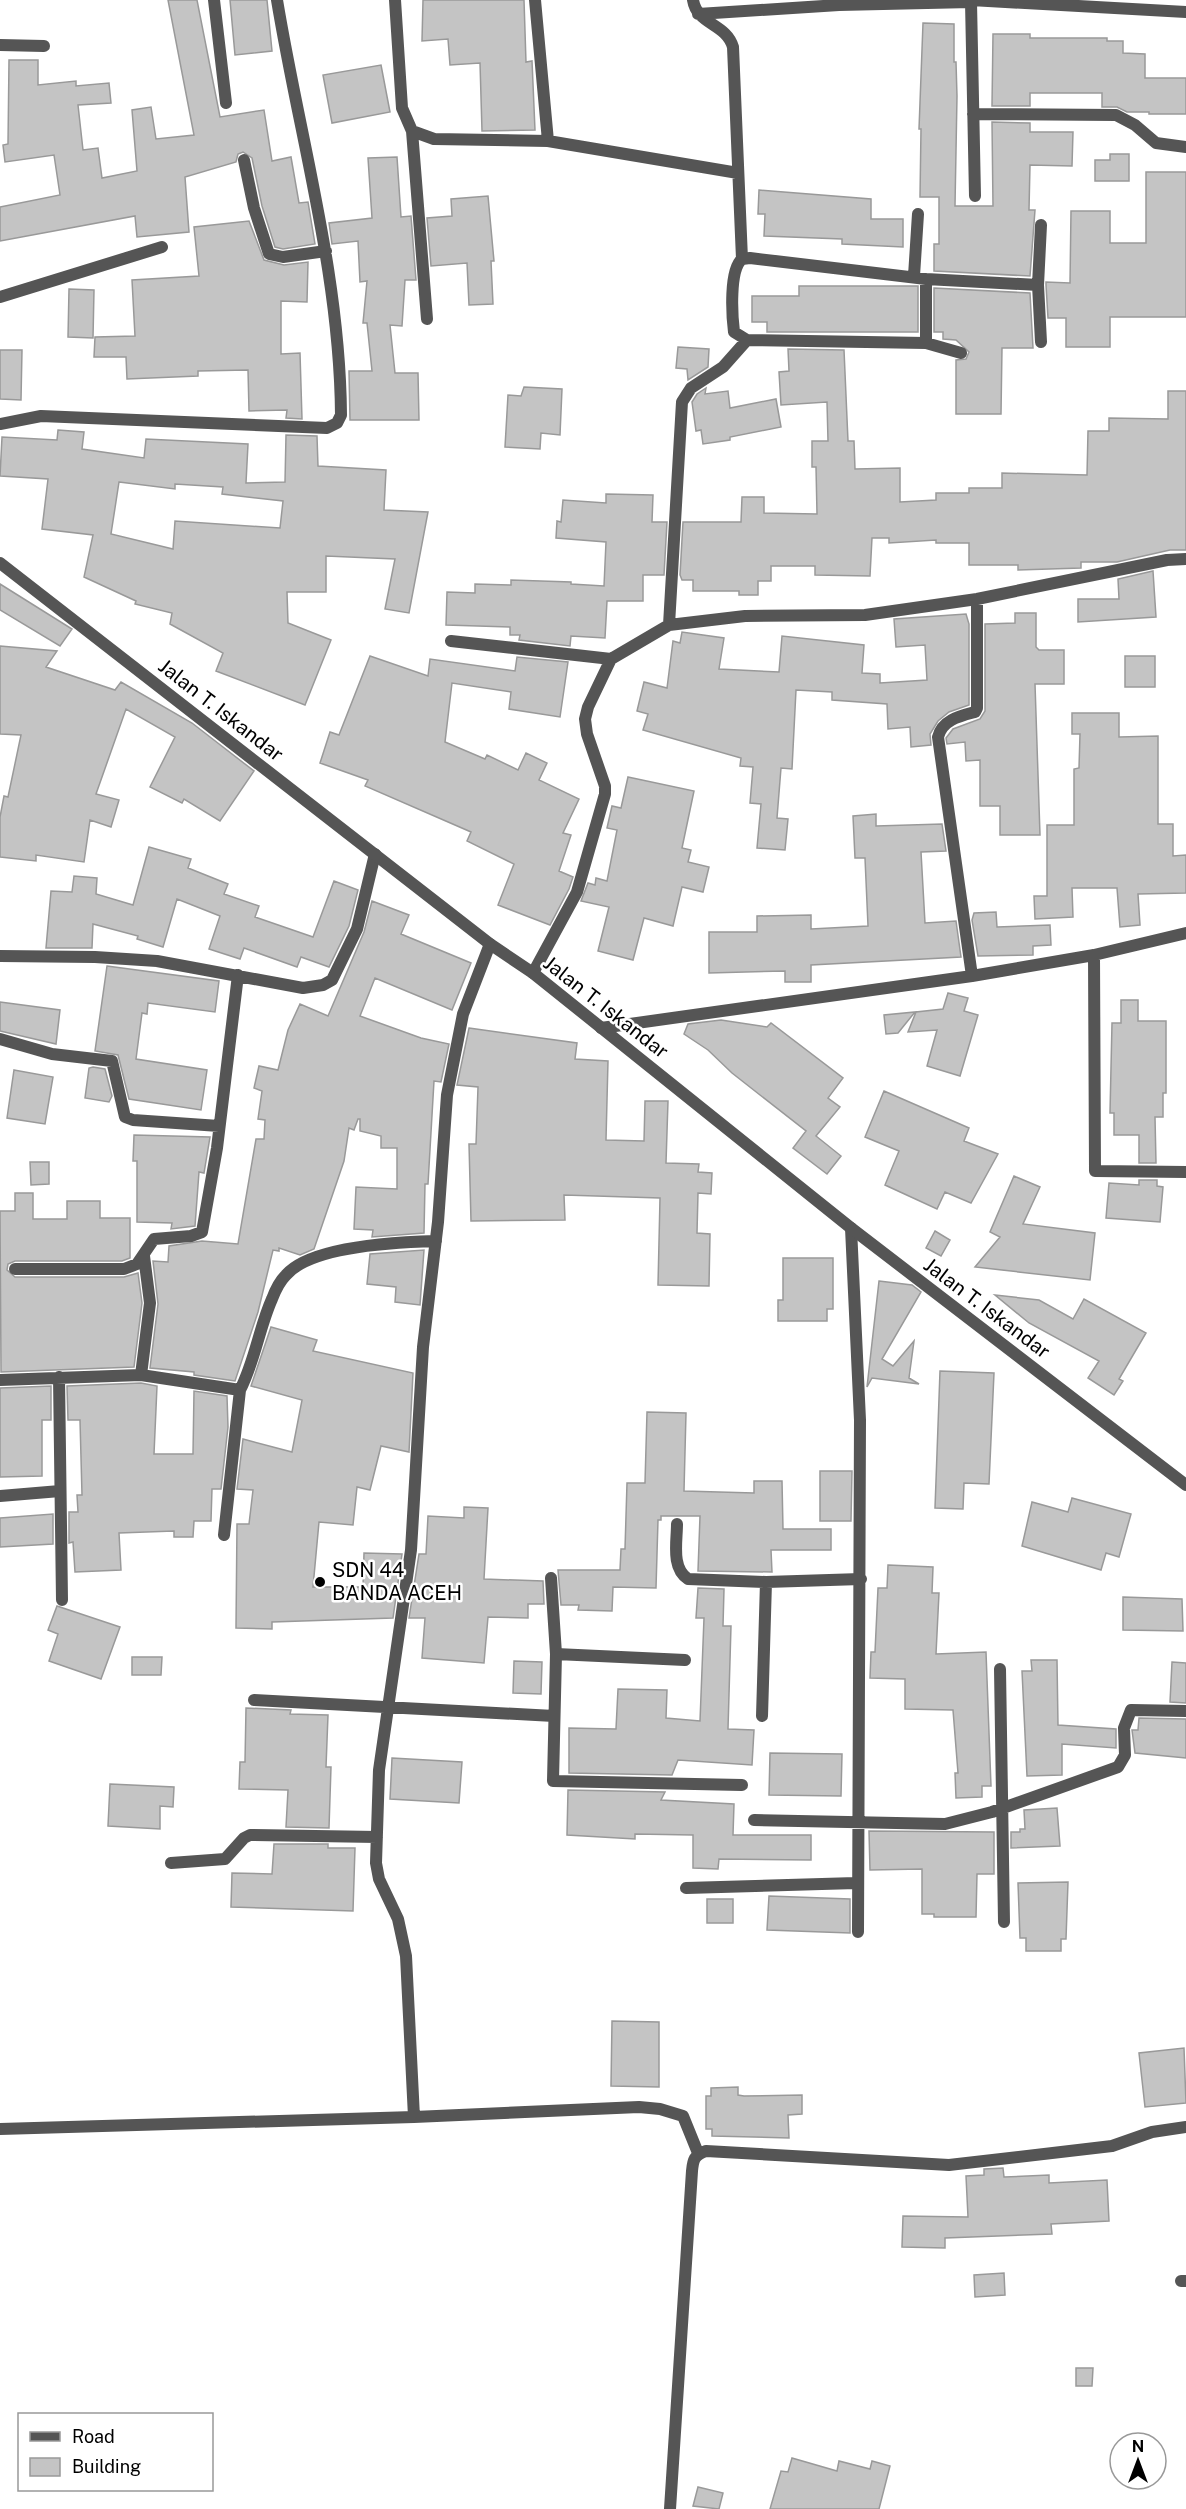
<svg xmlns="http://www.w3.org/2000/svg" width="1186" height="2509" viewBox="0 0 1186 2509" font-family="'Public Sans',sans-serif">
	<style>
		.building { fill: #c4c4c4; stroke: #999; stroke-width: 1.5; fill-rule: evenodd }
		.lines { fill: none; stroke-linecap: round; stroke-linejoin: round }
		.minor { stroke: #555; stroke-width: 12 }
		.tertiary { stroke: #555; stroke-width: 12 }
		.poi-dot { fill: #000; stroke: #fff; stroke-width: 2 }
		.labels { text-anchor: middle; stroke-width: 5; stroke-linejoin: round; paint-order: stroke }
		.street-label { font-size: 20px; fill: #000; stroke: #fff }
		.poi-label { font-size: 20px; fill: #000; stroke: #fff; text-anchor: start }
	</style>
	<rect width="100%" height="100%" fill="#fff"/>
	<!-- building -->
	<path class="building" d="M168,0H197L220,117L264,110L272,161L291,157L299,203L308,202L315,244L283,249L275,247L262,206L252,158L243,152L238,154L236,162L185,177L189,232L137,237L135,216L0,241V207L60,195L54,155L5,162L3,145L8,144L9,60H38V85L76,81V86L109,83L111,103L78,105L83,150L98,148L102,178L137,171L132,110L151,107L156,139L194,135Z
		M230,0H267L272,51L235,55Z
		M423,0H524L526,62L532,61L535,130L482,131L480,63L450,65L448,39L422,41Z
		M923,23L954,24V62H956L957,96L955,206H993L992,122L1030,123V132H1073L1072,166L1030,165L1029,210H1035L1030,276L934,271V244H939V197H920L921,129H919Z
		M993,34H1030V38H1107V41H1123V53L1145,54V78H1186V114H1149V112H1127L1117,107H1102V93H1030V106H992Z
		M381,65L390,112L332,123L323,75Z
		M1110,154H1129V181H1095V160H1110Z
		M397,157L401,217L411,216L416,280H405L402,326L390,325L395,373H418L419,420H350L349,371H372L367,323H363L367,281L360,282L358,241L332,244L329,223L372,218L368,158Z
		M1146,172H1186V317H1110V347H1066V318H1048L1046,285V282L1070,283L1071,211H1110V243H1146Z
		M759,190L871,199V219H903V247L842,244V239L764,236L765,214H758Z
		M488,196L494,261H491L493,304L469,305L467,263L431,266L427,218L452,216L451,199Z
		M249,221L264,260L284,265L308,262L307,302L281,301V354L300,353L302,419L286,418L287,410L249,411L248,370L198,371V376L127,379L126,357H94L95,337L135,336L132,280L199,276L194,227Z
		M799,286H918V332H767V322H752V296H799Z
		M934,288L1030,293L1033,348H1002L1001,414H956V360L966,359L969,352L956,340L943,339V332H934Z
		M69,289L94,290L93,338L68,337Z
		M678,347L709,349L708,367L688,380L687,369L676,368Z
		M788,349L844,350L848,441H854L855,469L900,468V502L936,500V493H969V488H1002V473L1087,475L1088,431H1109V418L1168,419V391H1186V550H1170L1117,562H1081V568L1018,570V565H969V543H936V540L889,543V538H872L870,576L815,575V566H771V581H758V595H739V591H693V580H682L680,575L683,522H741L742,497H764V513L817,514L816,467H812V441H828L827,402L781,405L779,372L789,371Z
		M0,350H22L21,400L0,399Z
		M524,387L562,389L560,435L541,433L540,449L505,447L508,395L521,396Z
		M706,388L705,394L728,391L730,408L776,399L781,427L730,437V440L703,444L701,430L696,431L692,402L697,394Z
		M58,430L84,432L82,449L144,458L146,439L248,444L246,483L285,482L286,435L317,436L318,466L386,470L384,510L428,512L409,613L385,609L395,559L326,556V592H287L288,623L331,640L305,705L216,671L223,653L170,624L172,613L135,604L136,601L84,577L93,535L42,529L48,479L0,476L2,437L57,440ZM119,482L175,489V484L223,487L222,494L283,501L280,528L175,521L173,549L111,534Z
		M606,494L653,495L652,522H667L664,575H643V601H607L605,638L571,636L570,646L519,640L520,635H510V627L446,625L447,592L475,593V584L511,585V580L571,582V584L604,586L606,542L556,538L557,521L561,522L563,500L606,503Z
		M1153,571L1156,617L1078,622V599H1119L1118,579Z
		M0,584L72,629L60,646L0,610Z
		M1015,613H1036V647L1039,650H1064V684H1035L1040,835H1000V806H980V760L966,761L965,742L947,744L946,738L953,729L980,719L985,711V624L1015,623Z
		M966,614L969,624V705L949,712L938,721L930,734L931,745L911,747L910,727L888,729L887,704L832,700V692L796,690L792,769L781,768L777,818L788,819L785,850L757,848L761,804L750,803L753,767L740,766L741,758L643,730L648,714L637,711L644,682L667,688L673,641L680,643L682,632L724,638L719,669L779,672L782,636L864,645L862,673L880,674V683L927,680L925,645L896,647L894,619Z
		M0,646L57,651L46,667L115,690L121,682L192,723L254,771L220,821L184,799L182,803L150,787L175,737L126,709L96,794L119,800L111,827L90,820L84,862L36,855V861L0,857V817L4,796L8,797L21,735L0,734Z
		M370,656L428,676L430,659L515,671L517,657L568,662L560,717L509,709L511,692L452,683L445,742L485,759L487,755L518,770L526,753L547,763L539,780L579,799L563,833L571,835L559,871L573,877L569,889L550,925L498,905L514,864L467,841L471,832L365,786L368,780L320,763L330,732L339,735Z
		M1125,656H1155V687H1125Z
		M1072,713H1119V737L1158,736V824H1173V856L1186,855V893L1138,894L1140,925L1120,927L1117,888H1072L1073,917L1035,919L1034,896H1047V825H1074V769L1079,768L1080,734H1072Z
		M628,777L694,791L682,848L691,850L688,862L709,867L703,892L682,887L673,926L644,918L633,960L598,951L609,907L581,901L588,883L595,885L596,878L607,881L617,830L607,828L612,806L621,808Z
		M876,814V826L942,824L946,851L921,852L925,923L956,921L961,957L811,965V982H785V971L709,973V932H757V916L811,915V929L868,926L865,858H855L853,816Z
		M149,847L191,859L188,868L228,884L224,894L259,906L255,917L313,937L334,881L358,890L349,926L329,967L301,957L297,967L244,948L240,959L209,949L220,916L177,899L163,947L137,939L138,936L93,924L92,948H46L51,891L72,892L74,876L97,878L96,894L133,905Z
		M372,901L409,915L401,934L471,963L452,1010L375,978L360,1016L421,1038L449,1044L441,1082L434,1081L428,1184H425L424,1233L372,1237L373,1230L354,1229L356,1187L397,1189V1148H381V1136L360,1131V1119H358L354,1130L349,1128L344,1161L314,1249L300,1255L279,1248V1251L273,1250L258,1312L235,1381L194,1375V1372L150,1368L158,1304L153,1261L168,1262L169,1246L202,1241L238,1244L256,1139H264L265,1120L258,1119L262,1091L254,1088L259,1066L278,1070L288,1030L300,1004L328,1016L364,932Z
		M996,912L997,927L1050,925L1051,945L1033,946V955L978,956L972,920L974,913Z
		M107,966L219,981L215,1012L148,1003L147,1014L142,1013L136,1059L207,1070L201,1110L129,1099L118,1055L95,1051Z
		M948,993L968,998L964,1011L978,1015L960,1076L927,1066L937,1030L908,1032L916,1012L943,1009Z
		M1121,1000H1138V1021H1166V1093H1163V1117H1155L1156,1163H1139V1135H1114V1113H1110L1112,1023H1121Z
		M0,1002L60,1010L56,1044L0,1031Z
		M915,1012L898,1033L886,1034L884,1015Z
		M721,1020L767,1027L771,1023L843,1078L828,1098L840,1107L816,1136L841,1156L827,1174L793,1148L806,1131L732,1073L708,1050L684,1034L688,1024Z
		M469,1028L577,1043L575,1059L608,1061L606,1140L644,1141L645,1101H668L666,1163L699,1164L698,1172L712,1173L711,1194L698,1193L697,1233L710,1234L709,1286L658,1285L660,1198L564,1195L565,1220L471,1221L469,1144H476L478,1087L457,1085Z
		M93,1067L105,1069L112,1096L109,1102L85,1098L89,1068Z
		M14,1070L53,1077L45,1124L7,1118Z
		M884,1091L969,1128L964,1141L998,1154L971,1203L945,1192L937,1209L885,1185L899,1151L865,1137Z
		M134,1135L210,1137L204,1173L199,1172L195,1226L171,1229L172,1223L137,1222V1161H133Z
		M30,1162H49V1184L31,1185Z
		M1014,1176L1040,1187L1023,1224L1095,1233L1090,1280L975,1267L1000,1237L990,1232Z
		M1139,1180H1157V1186L1163,1187L1160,1222L1106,1218L1109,1183L1139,1185Z
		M15,1193H33V1219H67V1201H100V1218H130V1258L122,1261H15L8,1264L7,1270L15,1277H124L138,1273L142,1303L134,1367L1,1372L0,1211H15Z
		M935,1231L950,1240L941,1256L926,1248Z
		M424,1250L420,1305L395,1302L396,1287L367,1284L370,1254Z
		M783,1258H833V1309H827V1321H778V1300H783Z
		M879,1281L912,1285L921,1292L882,1359L893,1366L914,1341L909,1378L919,1384L872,1378L867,1387Z
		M995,1295L1039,1300L1073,1319L1084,1299L1146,1333L1119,1379L1123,1381L1114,1395L1088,1378L1099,1361L1029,1323Z
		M271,1327L317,1340L313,1351L413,1373L409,1452L381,1446L370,1490L357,1487L353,1525L319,1522L313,1587H363L364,1553L402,1554L393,1618L272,1622V1629L236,1628L237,1524H249L253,1490L237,1489L243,1439L292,1452L302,1400L251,1386Z
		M940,1371L994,1373L989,1484L964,1483L963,1509L935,1508Z
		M141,1383L157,1386L154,1454H193L194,1391L227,1396L228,1427L221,1489H212L211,1521H194L193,1537H174V1531L119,1533L121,1570L75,1572L73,1542L69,1543V1512H78L77,1495H82L80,1420H68L67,1386Z
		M51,1386V1420H42V1476L0,1477V1388Z
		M647,1412L686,1413L684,1491L754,1493V1481H782L783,1529H831V1550H771L772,1572L698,1571L700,1516H661V1520H658L656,1588L613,1587L612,1611L578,1610L579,1605H561L558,1570H620L621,1549H625L627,1483H645Z
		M820,1471H852L851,1521H820Z
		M1072,1498L1131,1514L1119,1557L1106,1553L1101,1570L1022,1546L1032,1502L1068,1512Z
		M464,1507L488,1508L484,1579L543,1581L544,1604H528V1618L488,1617L484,1663L422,1658L425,1618H409L419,1554H426L428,1516L464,1518Z
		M53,1514V1544L0,1547V1518Z
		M888,1565L933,1567L932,1593H939L936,1654L986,1652L991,1786H982V1797L956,1798L955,1773H958L953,1710L905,1709V1679L870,1678L871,1652H875L878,1588H887Z
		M698,1588L724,1589L723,1626H731L728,1729L754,1730L752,1765L678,1760L672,1775L569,1773V1728L616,1729L618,1689L667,1690L666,1718L700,1721L704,1618H696Z
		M1123,1597L1182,1599L1183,1631L1123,1630Z
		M57,1606L120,1627L101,1679L49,1661L58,1634L48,1630Z
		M132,1657H162L161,1675H132Z
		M1031,1660H1057L1058,1725L1116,1729V1748L1062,1744V1775L1027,1776L1022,1671H1032Z
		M514,1661L542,1662L541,1694L513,1693Z
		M1172,1662L1186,1663V1703L1170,1702Z
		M246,1708L291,1710L290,1714L328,1715L326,1767H331L329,1828L286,1827L288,1790L239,1789L240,1762H245Z
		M1139,1718L1186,1719V1758L1135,1753L1132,1730H1138Z
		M770,1753L842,1754L841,1796L769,1795Z
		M392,1758L462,1762L459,1803L390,1799Z
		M110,1784L174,1787L173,1807L160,1806V1829L108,1826Z
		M568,1790L665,1792L661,1800L734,1804L733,1835H811V1860L719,1859L718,1869L693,1868V1835L635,1834V1839L567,1835Z
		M1057,1808L1060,1846L1011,1848V1832H1020V1829H1025L1024,1810Z
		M869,1831L994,1832V1874H977L976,1917H934V1914H922V1869L870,1870Z
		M274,1844H328V1848H355L353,1911L231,1907L232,1873L272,1874Z
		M1068,1882L1066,1939H1061V1951H1026V1938H1020L1018,1883Z
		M769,1896L850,1899V1933L767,1930Z
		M707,1899H733V1923H707Z
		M612,2021L659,2022V2087L611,2086Z
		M1184,2048L1186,2103L1145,2107L1139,2053Z
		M738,2087V2095L744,2096L802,2095V2114L788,2115L789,2138L712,2136V2129H706V2096H711V2088Z
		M1003,2168L1004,2177L1049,2175V2183L1107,2180L1109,2221L1051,2224L1052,2234L945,2238V2248L902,2247L903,2216L968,2217L966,2176L984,2175V2169Z
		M1004,2273L1005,2295L975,2297L974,2275Z
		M1076,2368H1093L1092,2386H1076Z
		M792,2458L837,2471L839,2461L870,2469L872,2461L890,2466L879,2509H770L781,2471L788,2472Z
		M698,2487L723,2493L719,2509L693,2506Z"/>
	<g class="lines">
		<!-- minor -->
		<path class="minor" d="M214,0L226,103
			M395,0L402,108L412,131L434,139L548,141L535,0
			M693,0C697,25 726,23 733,47L742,259
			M971,0L1186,12
			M698,14L839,5L971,2L975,196
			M0,45L44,46
			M973,114L1116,115L1135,125L1156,143L1186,147
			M412,131L427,319
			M548,141L738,173
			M244,160L254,208L269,254L283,257L326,251
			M914,276L918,214
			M926,279V343
			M0,297L162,247
			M1041,342L1038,285L1041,225
			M961,353L926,343L747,340L734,332C732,316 729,270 742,259L750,258L926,279L1038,285
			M0,424L41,416L327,428L337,423L341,415C340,274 300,139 277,0
			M669,625L682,402L691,388L723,367L747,340
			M451,641L611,659
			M1094,955L1095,1171L1186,1172
			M0,956L95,957L157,961L303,988L323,985L332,980L357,929L375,854
			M533,973L577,892L605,794V786L587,734L585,719L588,707L611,659L669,625L745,616L865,615L977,599L1167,560L1186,559
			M972,976L938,737C942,720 960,716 975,712L977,708V599
			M601,1028L972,976L1094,955L1186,933
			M0,1039L52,1054L112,1061L125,1117L133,1120L219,1126
			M851,1228L860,1420L858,1932
			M15,1269H124L137,1264L154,1239L191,1236L202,1232L217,1148L238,975
			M141,1375L150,1303L144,1256
			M59,1377L62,1600
			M0,1380L141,1375L240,1390
			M0,1496L60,1491
			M677,1524C677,1542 671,1568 688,1579L766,1582L861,1579
			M224,1535L240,1390C255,1361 259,1328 272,1299C275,1291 280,1281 286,1275C311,1246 399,1242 436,1241
			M551,1578L556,1654L553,1781L742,1785
			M556,1654L685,1660
			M1000,1669L1004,1922
			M254,1700L554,1716
			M762,1716L766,1582
			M754,1820L945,1824L992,1812L1118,1767L1125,1755L1124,1728L1131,1710L1186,1711
			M171,1863L225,1859L244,1838L250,1835L377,1837
			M686,1888L856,1883
			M414,2117L406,1956L398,1919L379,1879L376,1863L379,1770L411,1550L423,1347L438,1222L447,1095L463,1014L490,944
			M0,2129L414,2117L639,2107L660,2109L683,2116L698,2153
			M1181,2281H1186
			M670,2509L692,2171C693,2160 694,2155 706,2151L949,2165L1112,2146L1152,2132L1186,2127"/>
		<!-- tertiary -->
		<path class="tertiary" d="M0,563L490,944L533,973L851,1228L1186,1485"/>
	</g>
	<!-- markers -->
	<circle class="poi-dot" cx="320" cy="1582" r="6"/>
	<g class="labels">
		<!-- street labels -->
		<g class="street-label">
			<text transform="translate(221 710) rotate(38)" y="7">Jalan T. Iskandar</text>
			<text transform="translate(606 1007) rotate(38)" y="7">Jalan T. Iskandar</text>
			<text transform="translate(987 1308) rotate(37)" y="7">Jalan T. Iskandar</text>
		</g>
		<!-- poi labels -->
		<g class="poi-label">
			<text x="332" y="1577">SDN 44<tspan x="332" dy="23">BANDA ACEH</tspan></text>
		</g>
	</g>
	<!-- legend -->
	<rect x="18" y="2413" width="195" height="78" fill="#ffffff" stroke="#999999" stroke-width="1.5"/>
	<rect x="30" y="2432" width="30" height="9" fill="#555555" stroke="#999999" stroke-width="1.5"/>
	<text x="72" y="2443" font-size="18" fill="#000000">Road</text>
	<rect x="30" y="2458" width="30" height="18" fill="#c4c4c4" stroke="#999999" stroke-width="1.5"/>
	<text x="72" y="2473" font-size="18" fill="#000000">Building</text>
	<!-- north arrow -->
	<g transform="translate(1138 2461)"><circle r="28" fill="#ffffff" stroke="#999999" stroke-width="1.5"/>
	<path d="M0-4.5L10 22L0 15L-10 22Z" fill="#000000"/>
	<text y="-9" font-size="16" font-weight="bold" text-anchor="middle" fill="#000000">N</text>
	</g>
</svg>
